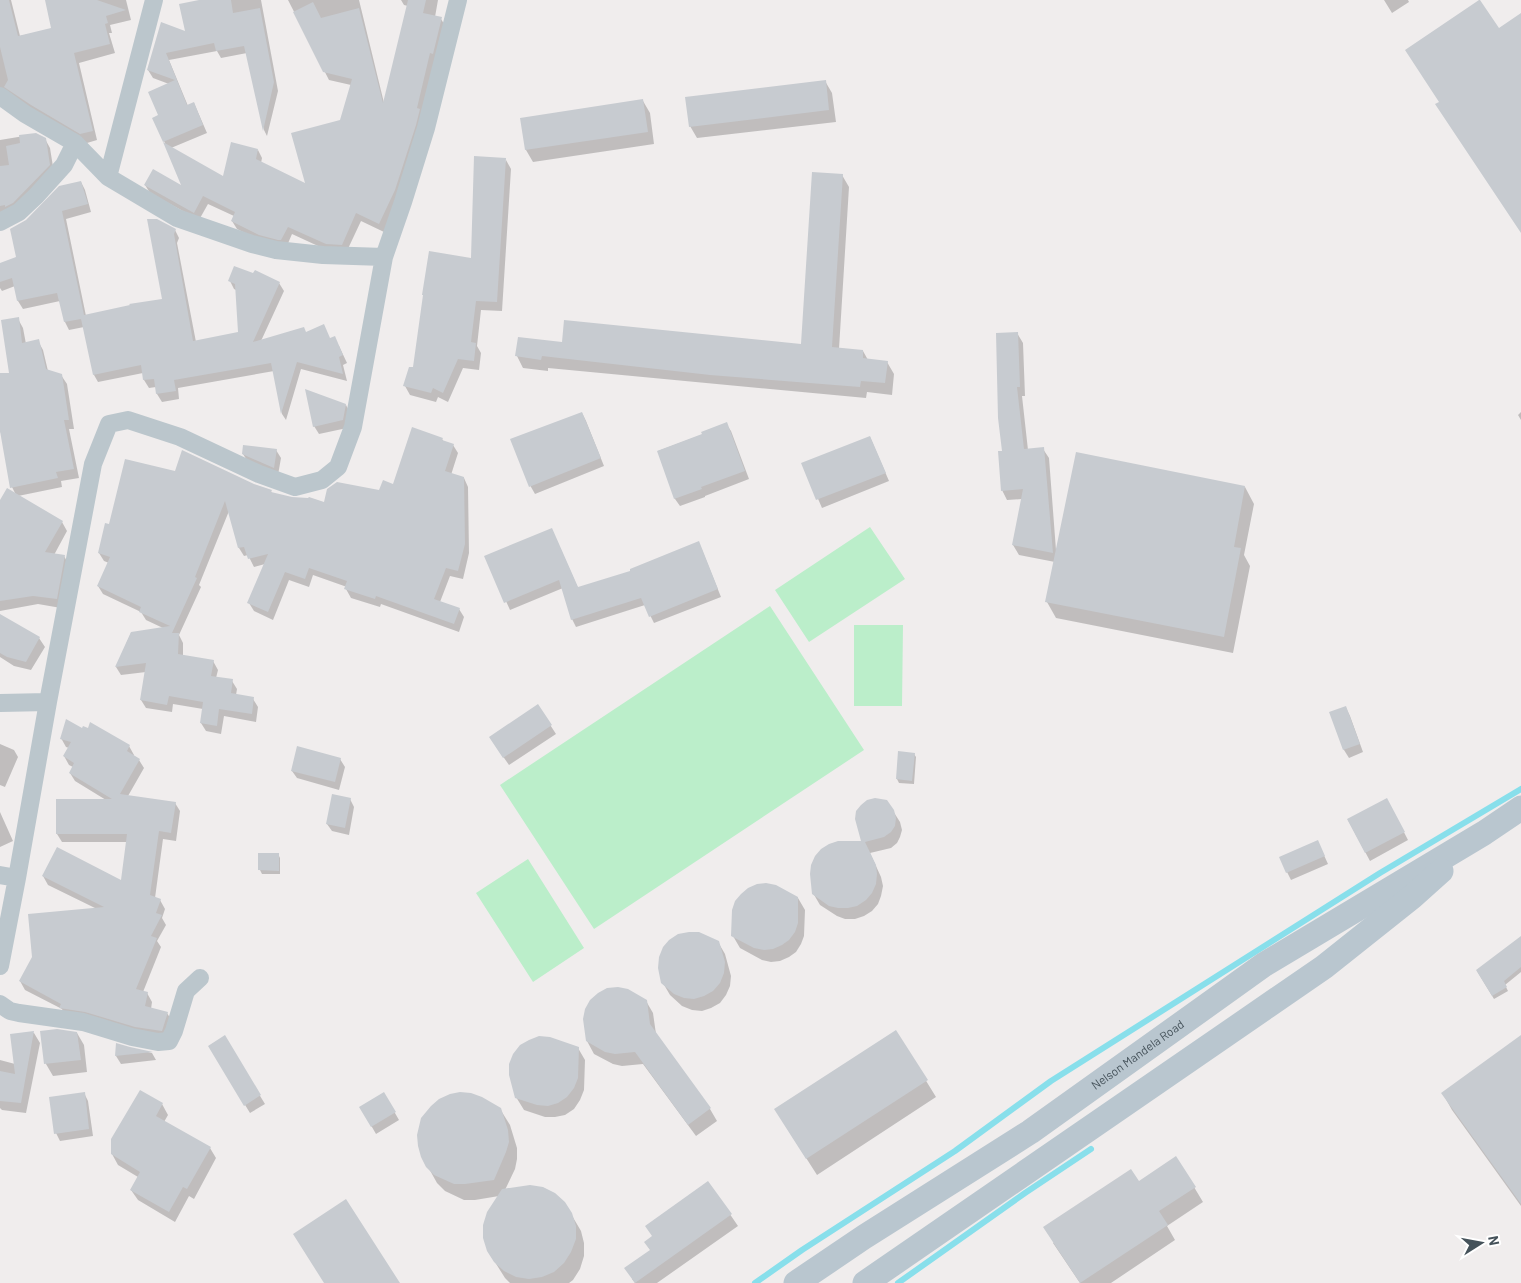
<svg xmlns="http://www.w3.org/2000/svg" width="1521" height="1283" viewBox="0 0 1521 1283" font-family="Barlow,sans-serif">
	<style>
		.green { fill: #bbeeca }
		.shadow { fill: #0003 }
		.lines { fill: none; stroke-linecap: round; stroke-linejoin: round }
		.stream { stroke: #88dfeb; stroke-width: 6 }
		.building { fill: #c7cbd0 }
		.street { stroke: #bbc6cc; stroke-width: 18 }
		.secondary { stroke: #b9c6cf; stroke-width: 25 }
		.labels { text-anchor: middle; stroke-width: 5; stroke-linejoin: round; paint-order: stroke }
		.street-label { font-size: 12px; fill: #45525a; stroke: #fff }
	</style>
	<rect width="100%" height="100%" fill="#f0eded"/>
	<!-- green -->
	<path class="green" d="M870,527L905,579L809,642L775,590Z
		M770,606L864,750L594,929L500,785Z
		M854,625H903L902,706H854Z
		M528,859L584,948L533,982L476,893Z"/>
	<!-- shadow -->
	<path class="shadow" d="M0,0H11L20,36L52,29L46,0H126L131,20L110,25L112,33H109L115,53L79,63L97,140L87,143L0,97Z
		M205,0H261L278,91L267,136L264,130L247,53L221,58L217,51L169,60L188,106L194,103L207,133L171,148L224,178L258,150L262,158L261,163L307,185L341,121L351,85L329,80L288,0H359L384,103L408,6L404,5L401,0H438L435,17L441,19L446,27L424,118L384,232L361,221L346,253L331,252L292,234L286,248L264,243L237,229L232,221L234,216L208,204L199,220L150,193L145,185L184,188L164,141L159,116L169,84L153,78L148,70L187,32Z
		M1384,0H1408L1409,2L1392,13Z
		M825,81L832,93L836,122L697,138L690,126Z
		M643,101L650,113L654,144L533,162L526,150L521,119Z
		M36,134L45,139L50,148L54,173L0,222V140Z
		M506,160L511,169L502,311L481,310L477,346L481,353L479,370L463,368L448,402L438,397L436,402L410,395L405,386L472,260Z
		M842,175L849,187L839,349L863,351L868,360L887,362L894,374L892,395L867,392L866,398L548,368V371L523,368L517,356L802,345Z
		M81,182L85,190L91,212L66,219L86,316L164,300L149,220L175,230L179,238L177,243L196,342L240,333L236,290L234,289L230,281L279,283L284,291L261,341L307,333L331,340L339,346L347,363L343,365L347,381L301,369L286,420L282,414L274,371L178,388L179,399L162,402L157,394L156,387L149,388L144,380L143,373L98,382L94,375L84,327L69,330L65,322L60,301L23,309L18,301L15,286L2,291L0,288V264L17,258L27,221Z
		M18,319L23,328L26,344L38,341L43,350L48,371L61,375L67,384L74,429H69L79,478L61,481L62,487L18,496L62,522L67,531L54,555L64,556L69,565L61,608L38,604L0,611V503L16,495L12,487L1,431L0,433V374H11Z
		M1017,333L1023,343L1025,396H1022L1028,450L1043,449L1049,458L1056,550L1245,487L1254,504L1244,555L1250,566L1233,653L1056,618L1047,602L1055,562L1019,555L1013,545L1022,499L1007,500L1002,490L1004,452Z
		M346,405L350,413L347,428L319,434L314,426Z
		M1521,412V420L1518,415Z
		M582,413L586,421L604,466L535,494L531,487L512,440Z
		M726,424L731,431L749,479L705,496V497L680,506L675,499L658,451L704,434Z
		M870,437L889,481L822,508L803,464Z
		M442,439L444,442L453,445L458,453L451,475L464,478L468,487L469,553L463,579L450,576L440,602L459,609L464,617L459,632L381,604L380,607L351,598L346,589L347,587L313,575L309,587L289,580L273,620L254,611L249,603L265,564L254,567L248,555L244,556L239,548L229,511L199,585L201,587L179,635L183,643V656L213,661L218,670L216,678L232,681L237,689L236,695L253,699L258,707L256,722L224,716L221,734L206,731L201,723L203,709L173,704L172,712L146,708L141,700L146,672L121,675L116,667L131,633L163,628L146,620L141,612L103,594L98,586L109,563L104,561L99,553L110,526L176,473L254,485L271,491L272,494L325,504L380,491L394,485Z
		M276,450L281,458L278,475L248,462L243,454Z
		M552,530L578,588L702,550L721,597L654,623L645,605L576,627L572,619L563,588L510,610L486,557Z
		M0,615L39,638L45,647L31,670L14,666L0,657Z
		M538,706L556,734L509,765L495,745Z
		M1346,708L1350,716L1363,752L1349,758L1344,750L1331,713Z
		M83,730L129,746L134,755L133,756L139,760L144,768L128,796L175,803L180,811L176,841L163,839L155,898L160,900L165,909L162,918L166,925L157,941L161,947L143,992L147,993L152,1002L151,1009L167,1013L172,1021L167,1039L65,1016L62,1009L25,990L20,981L97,909L48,885L43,876L122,882L127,842H62L57,834L106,800L75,781L70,773L73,767L69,765L64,756L69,748L66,747L61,738Z
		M0,744L14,750L18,757L5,787L0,785Z
		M914,754L916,757L914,784L899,783L897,779Z
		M340,759L345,767L339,790L297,778L292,771Z
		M350,799L354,807L349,835L332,831L327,824Z
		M1391,807L1408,840L1370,861L1348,820Z
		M893,811L900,822L902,830L900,837L897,843L891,848L870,853L881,877L883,886L881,896L878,904L872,911L864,916L855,919H845L837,916L820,905L813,893Z
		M0,812L13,841L0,847Z
		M1318,842L1328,864L1291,880L1287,872Z
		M278,854L280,858V874H262L260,870Z
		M798,898L805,910L804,936L801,944L796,952L789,957L780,961L771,962L762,960L740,948L733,936Z
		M1521,937V972L1505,985L1508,991L1494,999L1477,971Z
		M718,942L725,954L731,976L730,986L726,995L720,1003L711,1008L702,1011L692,1010L682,1006L670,995L663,983Z
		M646,1001L653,1013L656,1034L710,1109L717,1121L696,1136L643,1064L622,1066L613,1064L594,1054L587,1041Z
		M41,1032L77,1033L84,1045L87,1072L53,1076L46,1064Z
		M896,1032L936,1097L817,1175L785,1125Z
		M34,1033L40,1043L26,1113L2,1110L0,1108V1060L15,1064L12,1035Z
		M224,1037L265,1104L250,1113L209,1046Z
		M1521,1037V1206L1452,1110L1443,1094Z
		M117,1045L152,1053L156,1060L121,1064L116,1056Z
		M578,1048L585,1060L584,1090L580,1100L574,1109L565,1115L555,1117H545L524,1110L516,1097Z
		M84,1093L88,1101L93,1136L60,1141L56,1133Z
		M384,1094L399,1120L376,1134L361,1108Z
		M162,1104L168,1115L164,1122L210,1148L216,1158L194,1199L189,1196L175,1222L138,1200L131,1190L138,1177L118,1165L112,1154Z
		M500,1109L510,1125L517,1148V1159L515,1169L505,1190L571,1214L581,1231L584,1243V1256L580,1269L573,1280L569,1283H510L505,1278L488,1251L499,1196L475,1200H464L445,1191L437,1183L422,1156Z
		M708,1182L738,1226L657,1283H635L632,1279L651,1251L645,1242L653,1237Z
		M1139,1182L1194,1187L1203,1202L1167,1226L1175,1240L1111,1283H1080L1053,1243Z"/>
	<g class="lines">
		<!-- stream -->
		<path class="stream" d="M755,1283L802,1250L955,1151L1051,1081L1380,873L1521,789
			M898,1283L1025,1193L1091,1149"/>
	</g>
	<!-- building -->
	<path class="building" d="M0,0H9L18,36L51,28L45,0H97L126,10L106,16L108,23L105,24L110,44L74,53L93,131L80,134L31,105L4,87L8,80L0,47Z
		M199,0H231L233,13L260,8L274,82L263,131L244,46L216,51L214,43L166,53L187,105L194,102L203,125L163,142L152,118L158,115L148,92L175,80L147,70L161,22L185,31L179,4Z
		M408,0H426L423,13L442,17L433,54L430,53L417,108L420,109L416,125L395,190L379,224L356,213L342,245L326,244L288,227L281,240H278L259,235L231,221L235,212L203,196L194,213L144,185L153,169L181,185L163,142L223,176L231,142L258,149L256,159L305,183L291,133L340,120L352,79L323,72L293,12L313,2L321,18L359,8L383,103Z
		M1479,0H1480L1499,28L1521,13V233L1435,104L1439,102L1405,50Z
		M826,80L829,110L689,127L685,97Z
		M643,99L648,132L525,150L520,118Z
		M36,133L46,138L50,165L13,203L5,207V205L0,206V166L9,165L6,146L20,143L19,135Z
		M474,156L506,158L497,302L476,301L471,342L476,343L474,361L458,359L443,393L433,388L431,393L403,386L409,367H413L423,295H422L429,251L471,258Z
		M812,172L843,174L832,347L863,350V358L888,361L885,383L861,381L860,387L710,375L542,356L541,360L515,356L518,337L562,342L564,320L801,344Z
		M81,181L88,204L62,211L84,315L130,305L129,304L162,299L147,219H157L176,229L174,234L193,341L238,332L235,284L228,281L234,266L253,273L255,270L280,282L253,342L304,327L306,332L324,324L330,338L335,336L343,355L339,357L343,374L297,362L281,414L271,363L174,380L176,391L156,394L154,379L143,380L141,365L93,375L81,319L64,322L57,293L17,301L12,278L0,282V263L16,257L10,229L26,220L59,186Z
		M19,317L22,343L39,339L46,369L62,374L69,420H64L74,469L56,472L58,478L10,488L0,431V373H9L1,320Z
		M1018,332L1020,387H1017L1024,449L1044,447L1053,553L1012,545L1023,489L1001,491L998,451H1002L998,418L996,333Z
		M305,389L346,404L343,420L313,427Z
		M582,412L601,458L529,487L510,439Z
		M727,422L745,471L701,487L702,489L674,499L657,451L702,434L701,432Z
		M412,427L443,438L442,440L454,444L445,471L464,477L465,544L458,571L446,568L434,599L460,608L454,624L376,596L375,599L344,589L347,581L309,568L305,579L285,572L268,612L247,603L268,554L248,559L244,547L238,548L225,501L195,577L197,578L172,633H179L178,654L214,660L211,676L233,679L231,693L254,697L252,714L219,709L217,726L200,723L203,702L169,696L167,705L140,700L146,663L115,667L131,632L170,626L139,612L141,607L97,586L110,557L98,553L105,523L109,524L125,459L175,471L182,450L254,484L272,490L271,492L292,497L308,498L309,497L324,502L327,489L337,482L379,490L383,480L393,484Z
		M870,436L886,473L816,500L801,463Z
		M243,445L277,449L274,468L242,454Z
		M1076,452L1245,486L1234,547L1241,548L1224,637L1045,602Z
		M7,488L63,521L45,552L65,555L57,599L33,596L0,601V500Z
		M552,528L578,587L630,571V569L699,541L718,589L649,617L641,598L571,620L559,580L504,603L484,556Z
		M0,614L40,637L26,662L7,657L0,653Z
		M538,704L552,725L503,758L489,737Z
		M1346,706L1360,744L1343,750L1329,712Z
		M66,719L82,728L83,726L88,728L90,722L130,745L127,751L140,759L120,794L176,802L171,833L159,831L150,895L161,899L156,913L162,915L151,936L157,938L136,989L148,992L145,1006L168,1012L162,1031L135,1027L85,1012L59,1008L61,1004L19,981L32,957L28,914L104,907L42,876L57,847L121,880L127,834H56V799H112L69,773L74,763L63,756L71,742L60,739Z
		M297,746L341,758L335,782L291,771Z
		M898,751L915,753L912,781L896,779Z
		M332,794L351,798L345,828L326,824Z
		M875,798L887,800L894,810L896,818L895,826L891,832L884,837L865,842L876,865L877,874L876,884L872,893L866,900L857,906L848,908H838L829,906L812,894L810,874L811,865L815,856L821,849L829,844L838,841H861L855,819L856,811L861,805L867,800Z
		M1387,798L1405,832L1365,853L1347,819Z
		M1318,840L1325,856L1286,873L1279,857Z
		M258,853H279V871L258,870Z
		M766,883L776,885L798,897V923L795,932L789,940L782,945L773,949L764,950L754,948L731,936L732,910L735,901L741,894L748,888L757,884Z
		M689,932H699L719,941L725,962L724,973L720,983L713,991L704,996L694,999L684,998L674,994L661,983L658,968L659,957L663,947L669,940L678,934Z
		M1521,936V967L1504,981L1507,987L1492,996L1476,970Z
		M618,987L628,989L647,1000L650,1024L711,1108L688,1125L635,1052L615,1054L605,1052L586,1041L583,1019L585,1009L590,1000L598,993L607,988Z
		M57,1029L77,1032L81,1060L44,1064L40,1031Z
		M896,1030L928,1080L806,1159L774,1109Z
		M34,1031L21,1103L0,1101V1071L15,1074L10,1034Z
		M225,1035L261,1095L244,1106L208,1046Z
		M1521,1035V1204L1441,1093Z
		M539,1036L550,1037L579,1047L578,1078L574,1088L567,1097L558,1103L548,1106L537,1105L515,1098L509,1075V1064L513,1054L520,1045L529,1040Z
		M116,1043L130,1047L153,1052L115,1056Z
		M140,1090L163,1103L156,1116L211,1147L187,1189L183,1187L169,1212L130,1190L140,1172L111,1154V1139Z
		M85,1092L89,1129L54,1134L49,1097Z
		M384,1092L396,1112L371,1127L359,1107Z
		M460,1092L471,1093L482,1097L501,1108L508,1130L509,1142L506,1152L494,1180L465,1184H454L434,1175L426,1167L421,1157L418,1146L417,1135L421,1118L431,1106L439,1099L450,1094Z
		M1176,1156L1196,1187L1159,1211L1168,1225L1080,1283L1043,1227L1131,1169L1139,1181Z
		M708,1181L732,1214L635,1283L624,1268L650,1250L644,1242L652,1236L645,1226Z
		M530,1185L543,1187L555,1193L565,1202L572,1213L576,1226V1239L571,1252L564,1263L554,1272L542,1277L529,1279L516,1277L504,1271L494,1262L487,1251L483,1238V1225L487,1212L502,1189Z
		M346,1199L400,1283H324L293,1234Z"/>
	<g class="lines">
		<!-- street -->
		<path class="street" d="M0,96L25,114L75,143L108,177L177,218L252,244L276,250L323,255L384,257
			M108,177L154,0
			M0,222L19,212L36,196L64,165L75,143
			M0,703L48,702
			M0,875L17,878
			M0,966L17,878L48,702L93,464L109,424L128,420L180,437L259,474L295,487L322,480L338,467L353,427L384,257L403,202L426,128L458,0
			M0,1004L10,1011L19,1013L83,1022L132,1037L158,1042L169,1041L174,1031L186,991L200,978"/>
		<!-- secondary -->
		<g class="secondary">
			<path id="s1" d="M796,1283L864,1237L1030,1132L1265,964L1484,833L1521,808"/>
			<path d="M865,1283L1324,967L1412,897L1441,871"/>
		</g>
	</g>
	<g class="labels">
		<!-- street labels -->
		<g class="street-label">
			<text dy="4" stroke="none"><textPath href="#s1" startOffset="411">Nelson Mandela Road</textPath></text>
		</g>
	</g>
	<!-- north arrow -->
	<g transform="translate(1481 1243) rotate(79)" stroke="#ffffff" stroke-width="4" paint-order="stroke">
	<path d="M0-4L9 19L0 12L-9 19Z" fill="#45525a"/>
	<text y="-8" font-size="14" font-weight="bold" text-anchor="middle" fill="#45525a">N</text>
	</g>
</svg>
